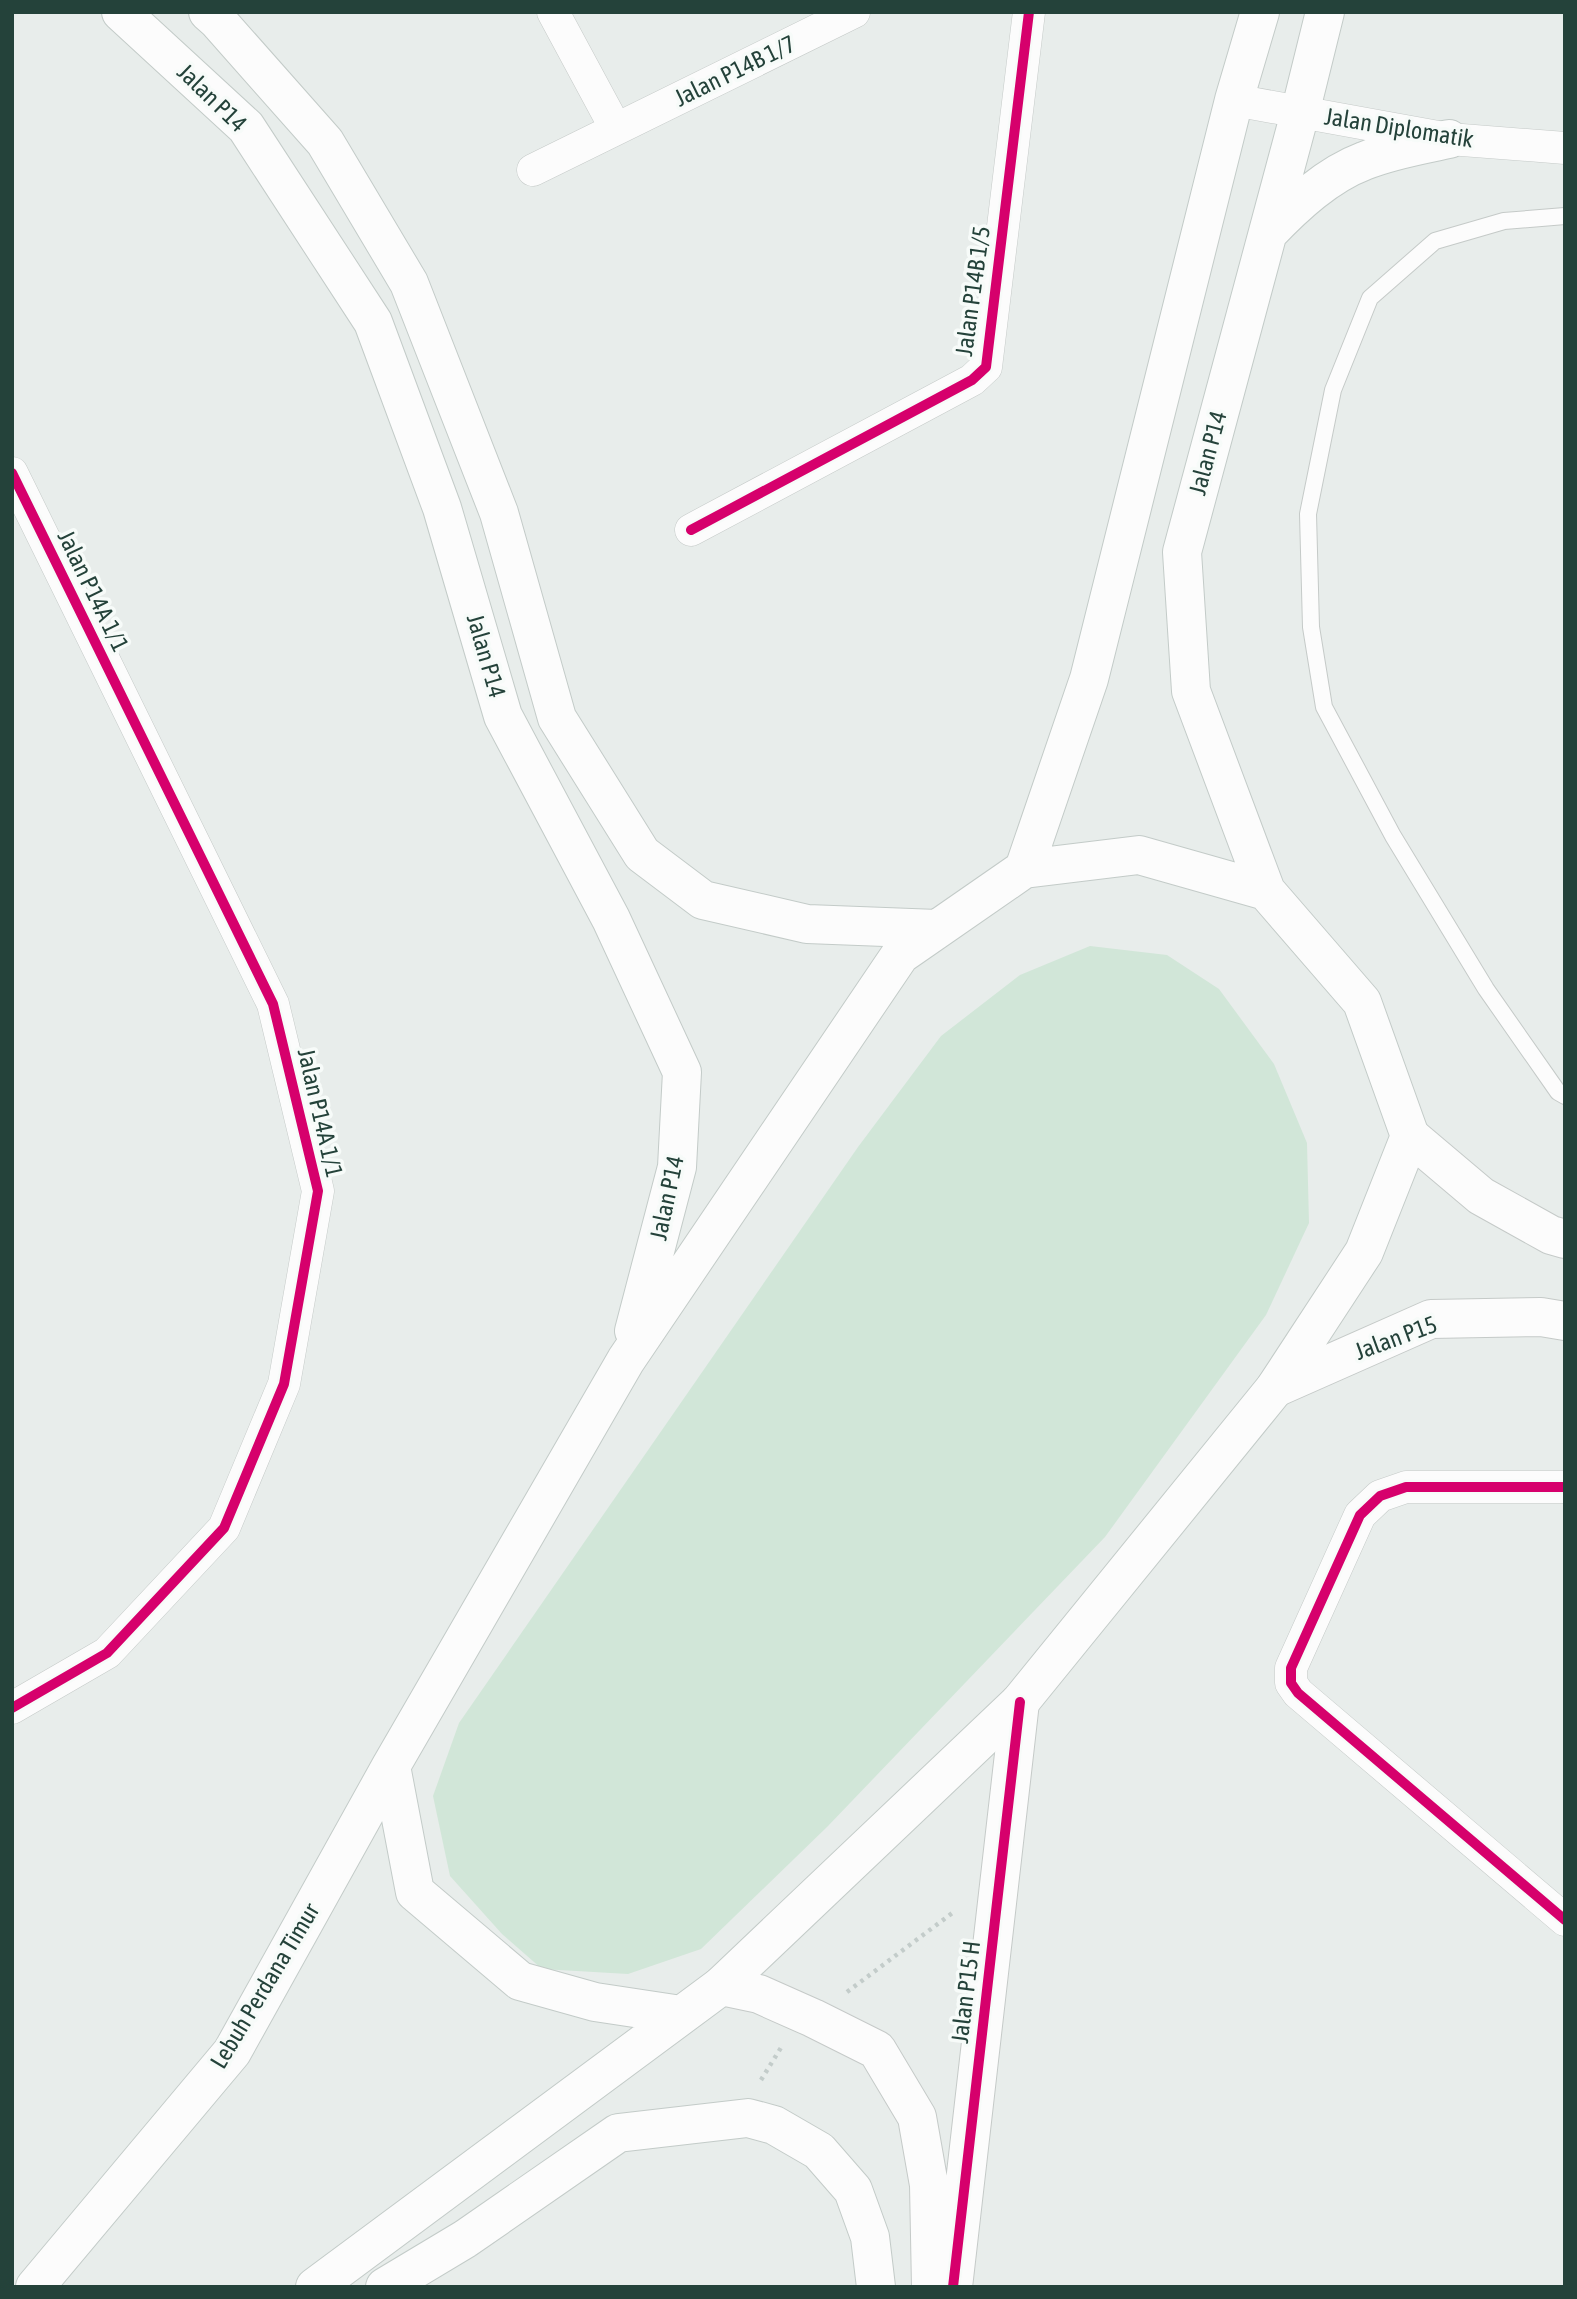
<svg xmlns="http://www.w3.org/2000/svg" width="1577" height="2299" viewBox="0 0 1577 2299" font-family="'Asap Condensed',sans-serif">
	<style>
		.green { fill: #d1e6d8 }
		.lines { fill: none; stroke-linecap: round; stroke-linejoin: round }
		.service-casing { stroke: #c5cac8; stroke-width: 18 }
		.minor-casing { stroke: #c5cac8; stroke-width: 33 }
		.tertiary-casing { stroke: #c5cac8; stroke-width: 40 }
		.secondary-casing { stroke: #c3cbc8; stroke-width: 40 }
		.path { stroke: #c3ccca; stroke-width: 4.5; stroke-dasharray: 3.5 5; stroke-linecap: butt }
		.service { stroke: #fcfcfc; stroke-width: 16 }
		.minor { stroke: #fcfcfc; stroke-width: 32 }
		.tertiary { stroke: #fcfcfc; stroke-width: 38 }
		.secondary { stroke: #fcfcfc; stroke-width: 38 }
		.cycleway-casing { stroke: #f7fbf9; stroke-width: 15 }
		.cycleway { stroke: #d6006c; stroke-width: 10 }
		.labels { text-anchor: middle; stroke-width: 7; stroke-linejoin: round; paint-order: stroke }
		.street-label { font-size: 24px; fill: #24423a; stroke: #f7fbf9 }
	</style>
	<rect width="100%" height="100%" fill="#e8edeb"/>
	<!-- green -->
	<path class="green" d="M1090,946L1167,955L1219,989L1274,1064L1307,1143L1309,1223L1266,1315L1105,1537L828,1826L701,1949L628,1974L542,1969L502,1934L450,1876L433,1796L459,1723L858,1147L941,1036L1020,975Z"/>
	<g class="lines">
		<defs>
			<path id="service" d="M1565,216L1504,221L1435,241L1370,298L1333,390L1308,514L1311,627L1324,707L1393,836L1486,989L1558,1092L1565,1096"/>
			<path id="minor" d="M553,12L616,129
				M1234,100L1449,139L1565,148
				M533,170L854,12
				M12,473L273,1004L318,1191L284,1384L224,1528L107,1653L12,1708
				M691,530L972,380L986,367L1029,12
				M1565,1487H1406L1380,1496L1360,1515L1291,1668V1683L1298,1693L1565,1920"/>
			<path id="tertiary" d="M1410,1136L1481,1196L1551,1235L1565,1239
				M1275,1388L1431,1319L1541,1317L1565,1321
				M721,1986L759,1994L813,2018L877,2050L917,2117L929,2185L931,2287
				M953,2287L1020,1702"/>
			<path id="secondary" d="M121,12L246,127L373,322L442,508L503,716L611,919L682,1072L677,1167L634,1331
				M208,12L217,20L325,142L409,283L499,513L557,718L642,854L703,900L807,924L937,929
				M1268,233C1295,205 1327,175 1364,161C1391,150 1421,145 1449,139
				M1024,869L1089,679L1234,100L1260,12
				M1266,891L1191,691L1182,552L1300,113L1325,12
				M35,2287L232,2052L391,1766
				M315,2287L721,1986L1020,1702L1275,1388L1364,1252L1410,1136L1362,1002L1266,891L1139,855L1024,869L900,955L626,1360L391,1766L415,1892L520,1981L595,2002L681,2015
				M385,2287L465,2239L618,2133L748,2118L774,2125L819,2151L853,2190L870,2237L876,2287"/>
		</defs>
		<!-- service casing -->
		<use href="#service" class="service-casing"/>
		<!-- minor casing -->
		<use href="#minor" class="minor-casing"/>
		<!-- tertiary casing -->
		<use href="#tertiary" class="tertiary-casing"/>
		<!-- secondary casing -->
		<use href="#secondary" class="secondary-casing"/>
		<!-- path -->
		<path class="path" d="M847,1992L955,1911
			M761,2080L782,2046"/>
		<!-- service -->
		<use href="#service" class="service"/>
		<!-- minor -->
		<use href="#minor" class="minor"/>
		<!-- tertiary -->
		<use href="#tertiary" class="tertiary"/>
		<!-- secondary -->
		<use href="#secondary" class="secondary"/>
		<defs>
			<path id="cycleway" d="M12,473L273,1004L318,1191L284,1384L224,1528L107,1653L12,1708
				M691,530L972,380L986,367L1029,12
				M1565,1487H1406L1380,1496L1360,1515L1291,1668V1683L1298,1693L1565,1920
				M953,2287L1020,1702"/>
		</defs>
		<!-- cycleway casing -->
		<use href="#cycleway" class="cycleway-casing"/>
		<!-- cycleway -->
		<use href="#cycleway" class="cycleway"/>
	</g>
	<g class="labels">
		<!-- street labels -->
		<g class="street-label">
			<text transform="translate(735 71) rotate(-26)" y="8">Jalan P14B 1/7</text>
			<text transform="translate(212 98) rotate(44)" y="8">Jalan P14</text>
			<text transform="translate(1399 128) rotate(9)" y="8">Jalan Diplomatik</text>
			<text transform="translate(973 291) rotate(-82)" y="8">Jalan P14B 1/5</text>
			<text transform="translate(1208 453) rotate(-75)" y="8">Jalan P14</text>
			<text transform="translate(93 591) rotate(64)" y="8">Jalan P14A 1/1</text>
			<text transform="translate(486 656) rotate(74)" y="8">Jalan P14</text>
			<text transform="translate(320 1113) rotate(77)" y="8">Jalan P14A 1/1</text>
			<text transform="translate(667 1198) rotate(-78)" y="8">Jalan P14</text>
			<text transform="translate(1396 1338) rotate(-20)" y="8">Jalan P15</text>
			<text transform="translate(265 1986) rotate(-59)" y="8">Lebuh Perdana Timur</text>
			<text transform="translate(966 1992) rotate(-83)" y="8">Jalan P15 H</text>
		</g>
	</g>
	<!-- border -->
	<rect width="1577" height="2299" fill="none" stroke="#24423a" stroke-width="28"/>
</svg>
